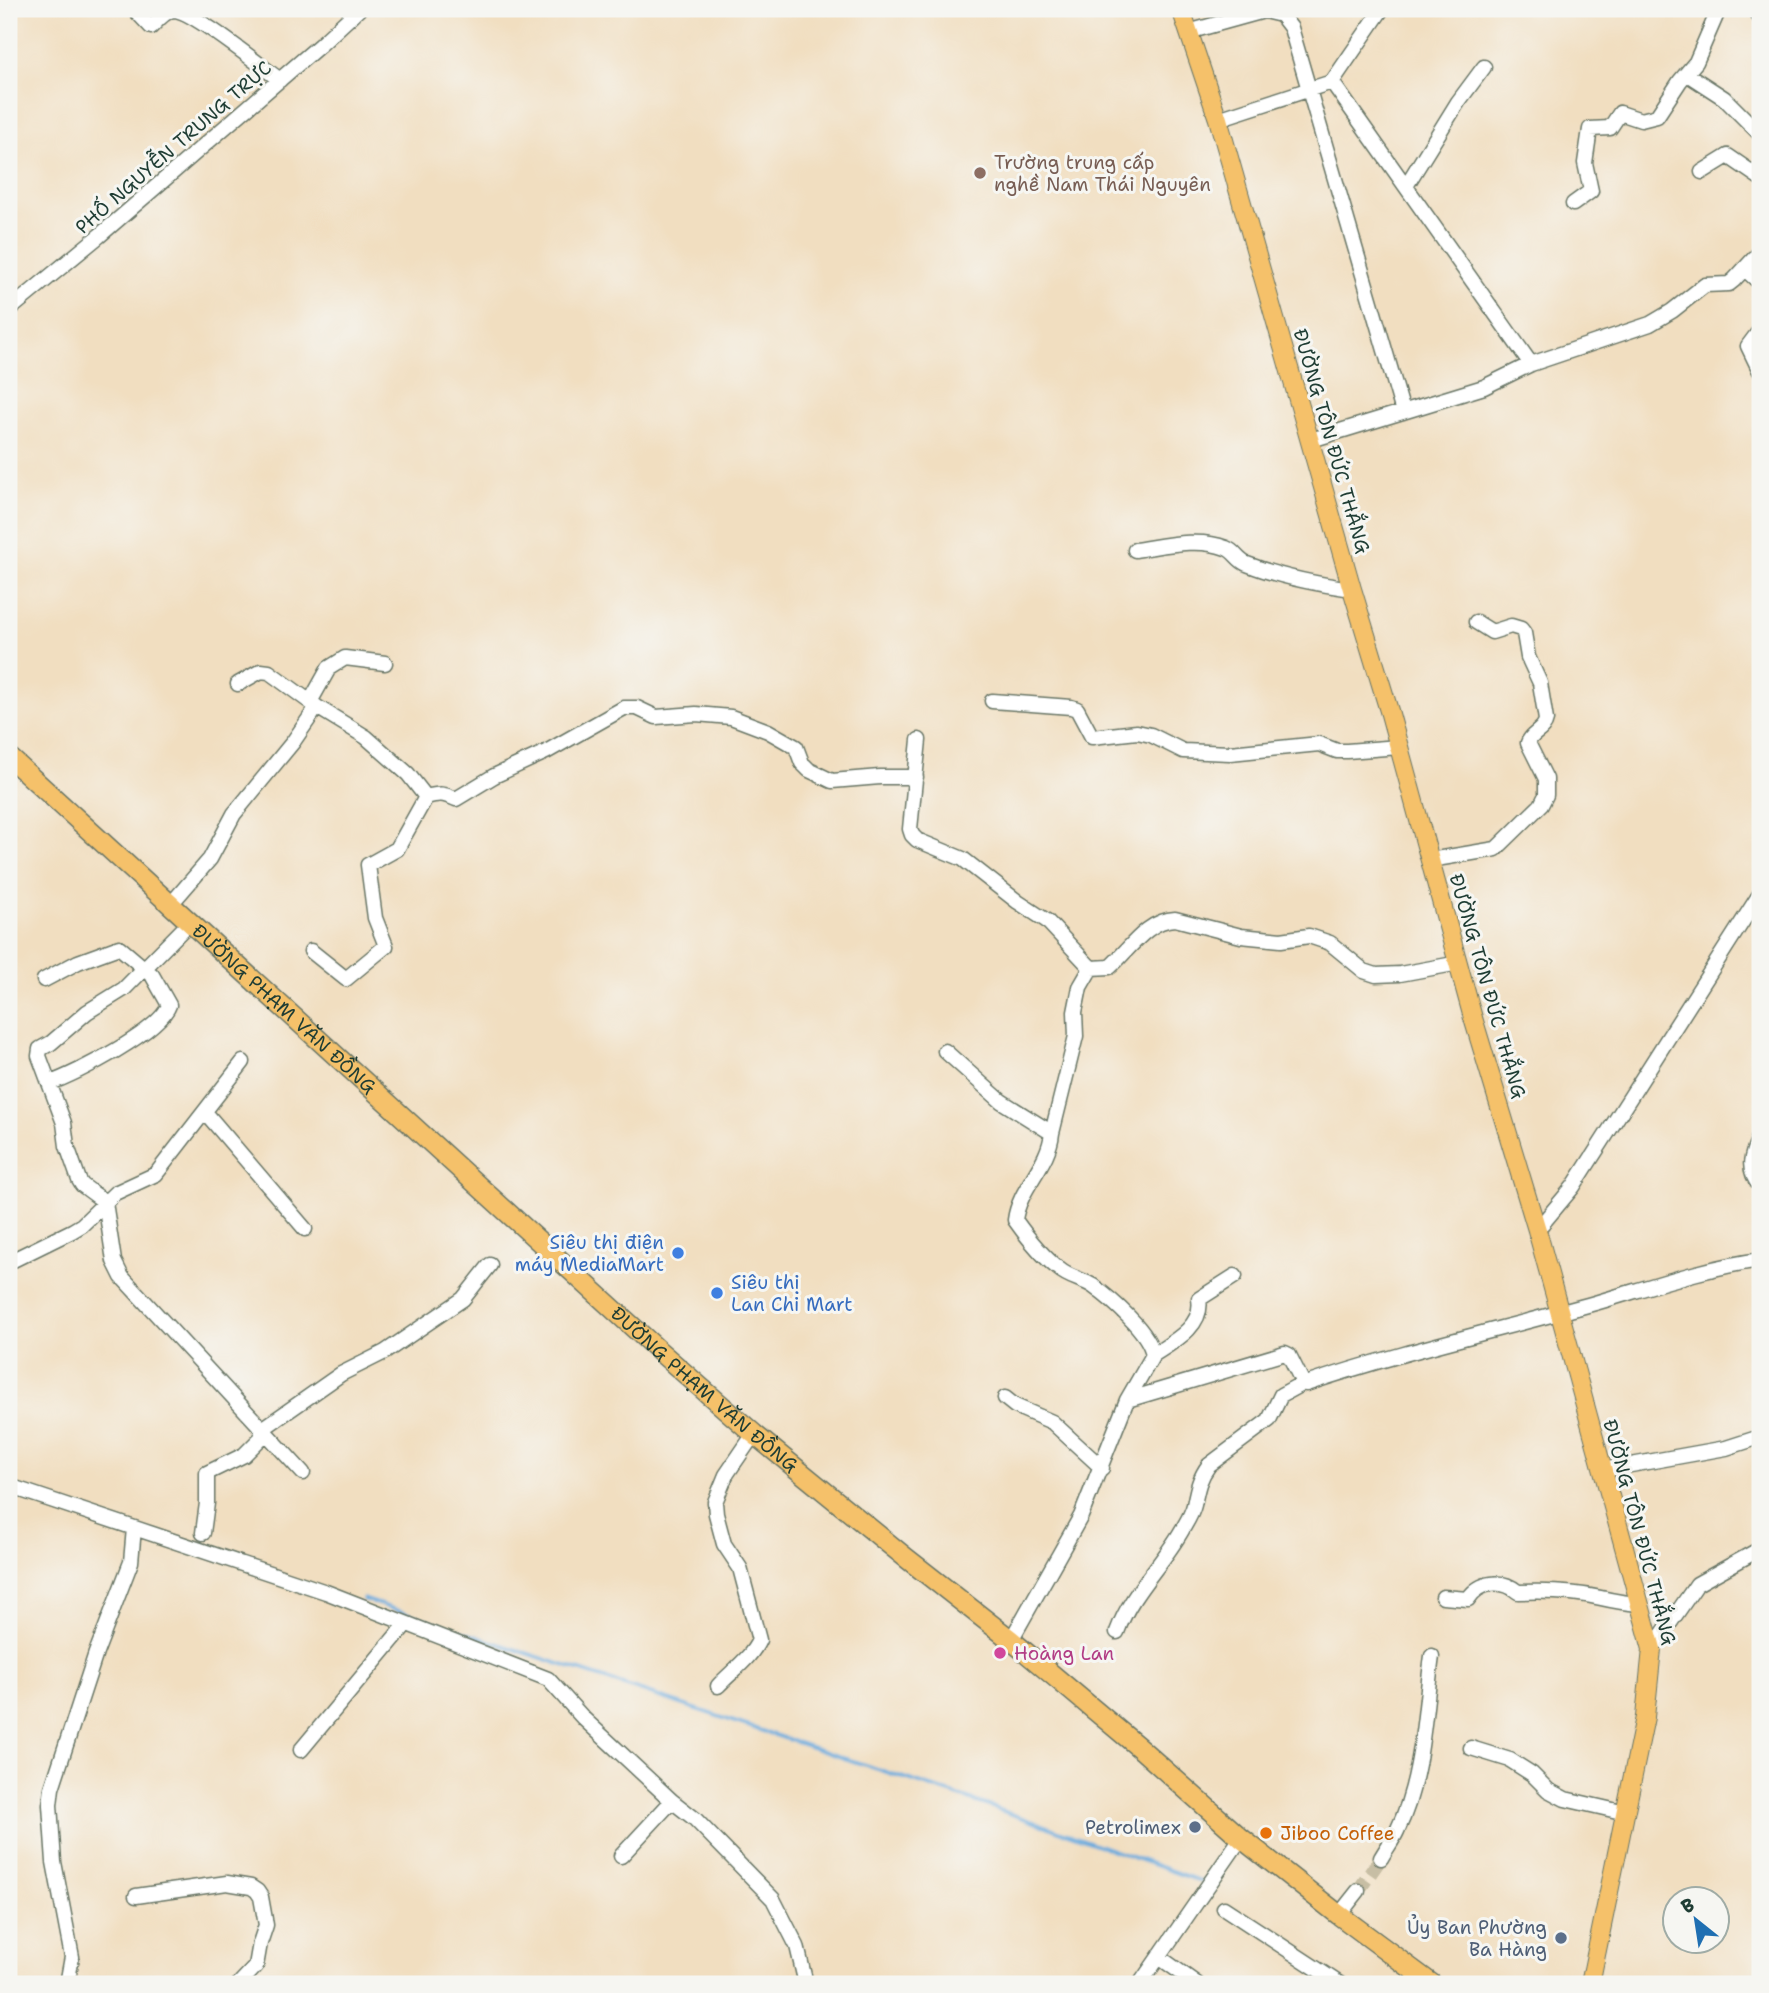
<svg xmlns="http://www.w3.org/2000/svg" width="1769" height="1993" viewBox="0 0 1769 1993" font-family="'Shantell Sans',sans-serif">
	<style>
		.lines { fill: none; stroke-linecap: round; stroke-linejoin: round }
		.stream { stroke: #69aadd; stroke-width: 3.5 }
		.minor-tunnel { stroke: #c7bea4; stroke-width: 14; stroke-dasharray: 14 7; stroke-linecap: butt }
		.minor-casing { stroke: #687565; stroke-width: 17 }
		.major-casing { stroke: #687565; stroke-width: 20 }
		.highway-casing { stroke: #687565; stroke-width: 22 }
		.minor { stroke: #fff; stroke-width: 14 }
		.major { stroke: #f5c16b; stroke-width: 18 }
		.highway { stroke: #f5c16b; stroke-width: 19 }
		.rail-casing { stroke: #1f3d34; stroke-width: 6 }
		.rail { stroke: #f6f6f2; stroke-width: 3.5; stroke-dasharray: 10; stroke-linecap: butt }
		.education-dot { fill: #8d6e63; stroke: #f6f6f2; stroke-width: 2.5 }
		.shop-dot { fill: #3f7fe0; stroke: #f6f6f2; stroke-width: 2.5 }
		.hotel-dot { fill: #d1479c; stroke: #f6f6f2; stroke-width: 2.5 }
		.service-dot { fill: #5c6f8a; stroke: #f6f6f2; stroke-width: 2.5 }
		.food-dot { fill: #e8710a; stroke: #f6f6f2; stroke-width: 2.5 }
		.labels { text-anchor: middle; stroke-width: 6; stroke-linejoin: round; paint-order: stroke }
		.street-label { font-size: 19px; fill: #1f3d34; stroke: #f6f6f2 }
		.education-label { font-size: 19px; fill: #785e54; stroke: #f6f6f2; text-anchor: start }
		.shop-label { font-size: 19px; fill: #366cbe; stroke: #f6f6f2; text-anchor: end }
		.hotel-label { font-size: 19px; fill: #b23c85; stroke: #f6f6f2; text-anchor: start }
		.service-label { font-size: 19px; fill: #4e5e75; stroke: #f6f6f2; text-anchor: end }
		.food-label { font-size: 19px; fill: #c56008; stroke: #f6f6f2; text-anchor: start }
	</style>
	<rect width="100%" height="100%" fill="#f6f6f2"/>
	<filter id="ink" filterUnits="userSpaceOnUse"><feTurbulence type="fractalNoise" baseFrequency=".0143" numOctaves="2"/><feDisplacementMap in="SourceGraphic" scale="14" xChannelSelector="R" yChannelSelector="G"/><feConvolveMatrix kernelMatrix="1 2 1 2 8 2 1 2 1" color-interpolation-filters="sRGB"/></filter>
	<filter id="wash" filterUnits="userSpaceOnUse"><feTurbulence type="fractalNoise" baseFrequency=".00686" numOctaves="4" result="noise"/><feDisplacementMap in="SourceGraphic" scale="28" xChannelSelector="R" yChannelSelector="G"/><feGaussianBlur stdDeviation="1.57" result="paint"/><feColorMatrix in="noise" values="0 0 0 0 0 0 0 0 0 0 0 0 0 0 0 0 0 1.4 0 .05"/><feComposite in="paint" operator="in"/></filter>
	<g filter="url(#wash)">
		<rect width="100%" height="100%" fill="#f1dec0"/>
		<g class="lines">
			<!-- stream -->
			<path class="stream" d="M363,1599L983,1804L1205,1883"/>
		</g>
	</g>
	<g filter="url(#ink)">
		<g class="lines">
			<!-- minor-tunnel -->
			<path class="minor-tunnel" d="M1358,1891L1381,1858"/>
			<defs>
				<path id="minor" d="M134,9L151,27C156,22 165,11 173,10C191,9 262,67 280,80
					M1188,32L1264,11L1281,15L1291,28L1403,412
					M1687,74L1724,98L1760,134
					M1332,82L1531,364
					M1218,119L1332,82L1382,9
					M1702,172L1728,156L1760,178
					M1406,186L1458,102L1484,67
					M1573,204L1591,191L1585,163L1590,129L1610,128L1620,113L1641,120L1657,116L1680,81L1696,62L1719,9
					M1746,270L1760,283
					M9,310L99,236L320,45L359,9
					M1760,330L1748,346L1760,371
					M1311,440L1484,387L1531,364L1650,324L1672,311L1705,285L1729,284L1734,280L1760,252
					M1135,550C1163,546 1198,537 1226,548C1235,551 1238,561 1247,564C1280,577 1316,584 1352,589
					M238,684L261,671L269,672L317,707L366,737L408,774L426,797
					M992,701L1071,707L1077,709L1092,737L1137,732L1151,735L1183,751L1230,753L1319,744L1337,751H1347L1399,747
					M310,702L329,668L345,658L385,663
					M919,740L910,829L912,835L917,840L963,859L1018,902L1047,921L1091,968L1110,967C1129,950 1147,920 1175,919L1241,936L1281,940L1309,936L1330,943L1364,971L1376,975L1400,974L1459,963
					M1430,860L1496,849L1541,805L1546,795V779L1528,743C1531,733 1544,731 1546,720L1540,683L1528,657L1524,633L1521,629L1511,626L1492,632L1476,622
					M171,904L210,859L234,814L293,742L317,707
					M190,922L124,989L87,1012L51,1043L40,1049L39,1056L64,1123L67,1146L79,1180L82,1185L105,1202L114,1261L122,1277L303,1473
					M311,951L346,979L386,946L375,918L368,865L397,849L426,797C441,793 443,794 456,799L494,776L546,752L624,708H637L656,717L696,714L731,717L768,731L796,747L802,763L809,770L832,781L880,777H916
					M44,980L78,962L119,947L152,975L169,1005C160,1031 76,1074 50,1083
					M945,1051L1001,1101L1052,1133
					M205,1112L305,1229
					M1760,1135C1752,1154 1745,1168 1760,1186
					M1537,1230L1573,1187L1760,894
					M9,1262L72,1231L82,1225L115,1193L156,1174L243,1062
					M1153,1355C1173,1342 1204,1326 1199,1299L1235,1276
					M1005,1398L1015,1406L1052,1422L1102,1468
					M1127,1400L1285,1353L1289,1355L1303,1383L1306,1384C1401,1352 1498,1330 1595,1303C1650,1287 1703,1268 1760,1260
					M261,1430L341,1374L385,1352L463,1299L490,1265
					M1603,1470L1726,1448L1760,1437
					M9,1486L326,1592L548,1679L584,1719L672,1801L695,1819L773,1899L797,1946L806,1984
					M203,1533L207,1503V1473L244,1455L265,1434
					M1443,1597L1468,1599C1480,1581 1502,1579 1518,1592C1544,1591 1576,1592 1601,1598C1614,1601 1625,1603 1639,1604
					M1117,1632C1132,1591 1161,1567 1182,1530C1186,1523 1192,1514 1194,1505C1197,1490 1199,1478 1209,1465L1269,1420L1281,1395L1303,1383
					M1011,1640L1081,1516L1127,1400L1153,1355C1150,1332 1111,1299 1093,1286C1082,1279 1069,1278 1059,1269C1042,1256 1027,1237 1015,1220C1019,1188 1049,1165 1052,1133L1076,1036L1075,1012L1080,987L1091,968
					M1652,1649L1697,1584L1760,1549
					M718,1686C732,1671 751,1658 759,1640L740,1568L724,1544L716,1514L715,1502L726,1475L754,1434
					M1471,1748L1510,1760L1532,1774L1548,1790L1565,1799L1626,1813
					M301,1750L406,1624
					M621,1856L672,1801
					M1381,1858C1386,1849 1393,1840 1397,1831C1423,1778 1424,1713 1432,1656
					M136,1896L227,1883L251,1887L257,1891L261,1897L266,1925L260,1943L256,1966L239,1984
					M1224,1908L1340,1984
					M1339,1915L1358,1891
					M1159,1957L1197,1984
					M67,1984L72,1957L54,1862L50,1805L52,1788L96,1653L131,1562L134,1528
					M1140,1984L1241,1838"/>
				<path id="major" d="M1181,9L1218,119L1352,589L1390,714L1473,1018L1537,1230L1652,1649L1645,1717L1590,1984"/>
				<g id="highway">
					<path id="s1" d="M9,757L658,1350L754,1434L905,1557L1011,1640L1142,1750L1241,1838L1339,1915L1432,1984"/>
				</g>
			</defs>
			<!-- minor casing -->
			<use href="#minor" class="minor-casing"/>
			<!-- major casing -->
			<use href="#major" class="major-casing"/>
			<!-- highway casing -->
			<use href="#highway" class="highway-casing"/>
			<!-- minor -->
			<use href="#minor" class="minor"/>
			<!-- major -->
			<use href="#major" class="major"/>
			<!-- highway -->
			<use href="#highway" class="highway"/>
			<defs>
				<path id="rail" d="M1749,9L1760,29"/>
			</defs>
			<!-- rail casing -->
			<use href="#rail" class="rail-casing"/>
			<!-- rail -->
			<use href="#rail" class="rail"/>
		</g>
	</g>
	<!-- markers -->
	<circle class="education-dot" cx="980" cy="173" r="7"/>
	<g class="shop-dot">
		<circle cx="678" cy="1253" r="7"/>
		<circle cx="717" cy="1293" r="7"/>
	</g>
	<circle class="hotel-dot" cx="1000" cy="1653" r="7"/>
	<g class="service-dot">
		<circle cx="1195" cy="1827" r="7"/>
		<circle cx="1561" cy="1938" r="7"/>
	</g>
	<circle class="food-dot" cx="1266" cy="1833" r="7"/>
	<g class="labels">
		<!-- street labels -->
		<g class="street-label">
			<text transform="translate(173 147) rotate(-41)" y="7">PHỐ NGUYỄN TRUNG TRỰC</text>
			<text transform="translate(1332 441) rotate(74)" y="7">ĐƯỜNG TÔN ĐỨC THẮNG</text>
			<text transform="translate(1488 986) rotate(74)" y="7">ĐƯỜNG TÔN ĐỨC THẮNG</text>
			<text dy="7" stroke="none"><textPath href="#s1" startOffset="373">ĐƯỜNG PHẠM VĂN ĐỒNG</textPath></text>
			<text dy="7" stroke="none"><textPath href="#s1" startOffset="940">ĐƯỜNG PHẠM VĂN ĐỒNG</textPath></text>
			<text transform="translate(1640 1532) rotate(75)" y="7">ĐƯỜNG TÔN ĐỨC THẮNG</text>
		</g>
		<!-- education labels -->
		<g class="education-label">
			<text x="994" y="169">Trường trung cấp<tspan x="994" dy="22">nghề Nam Thái Nguyên</tspan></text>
		</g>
		<!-- shop labels -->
		<g class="shop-label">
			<text x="664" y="1249">Siêu thị điện<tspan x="664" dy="22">máy MediaMart</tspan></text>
			<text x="731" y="1289" text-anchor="start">Siêu thị<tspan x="731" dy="22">Lan Chi Mart</tspan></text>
		</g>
		<!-- hotel labels -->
		<g class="hotel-label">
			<text x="1014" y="1660">Hoàng Lan</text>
		</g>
		<!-- service labels -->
		<g class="service-label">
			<text x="1181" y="1834">Petrolimex</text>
			<text x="1547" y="1934">Ủy Ban Phường<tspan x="1547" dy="22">Ba Hàng</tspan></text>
		</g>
		<!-- food labels -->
		<g class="food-label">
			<text x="1280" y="1840">Jiboo Coffee</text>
		</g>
	</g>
	<!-- margin -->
	<rect width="1769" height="1993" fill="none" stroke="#f6f6f2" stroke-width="35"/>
	<!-- north arrow -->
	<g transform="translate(1696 1920) rotate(330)"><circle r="33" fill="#f6f6f2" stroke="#a0aca6" stroke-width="2"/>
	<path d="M0-5L12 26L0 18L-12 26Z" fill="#1f6fb2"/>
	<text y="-10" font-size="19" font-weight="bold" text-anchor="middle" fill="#1f3d34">B</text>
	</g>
</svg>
